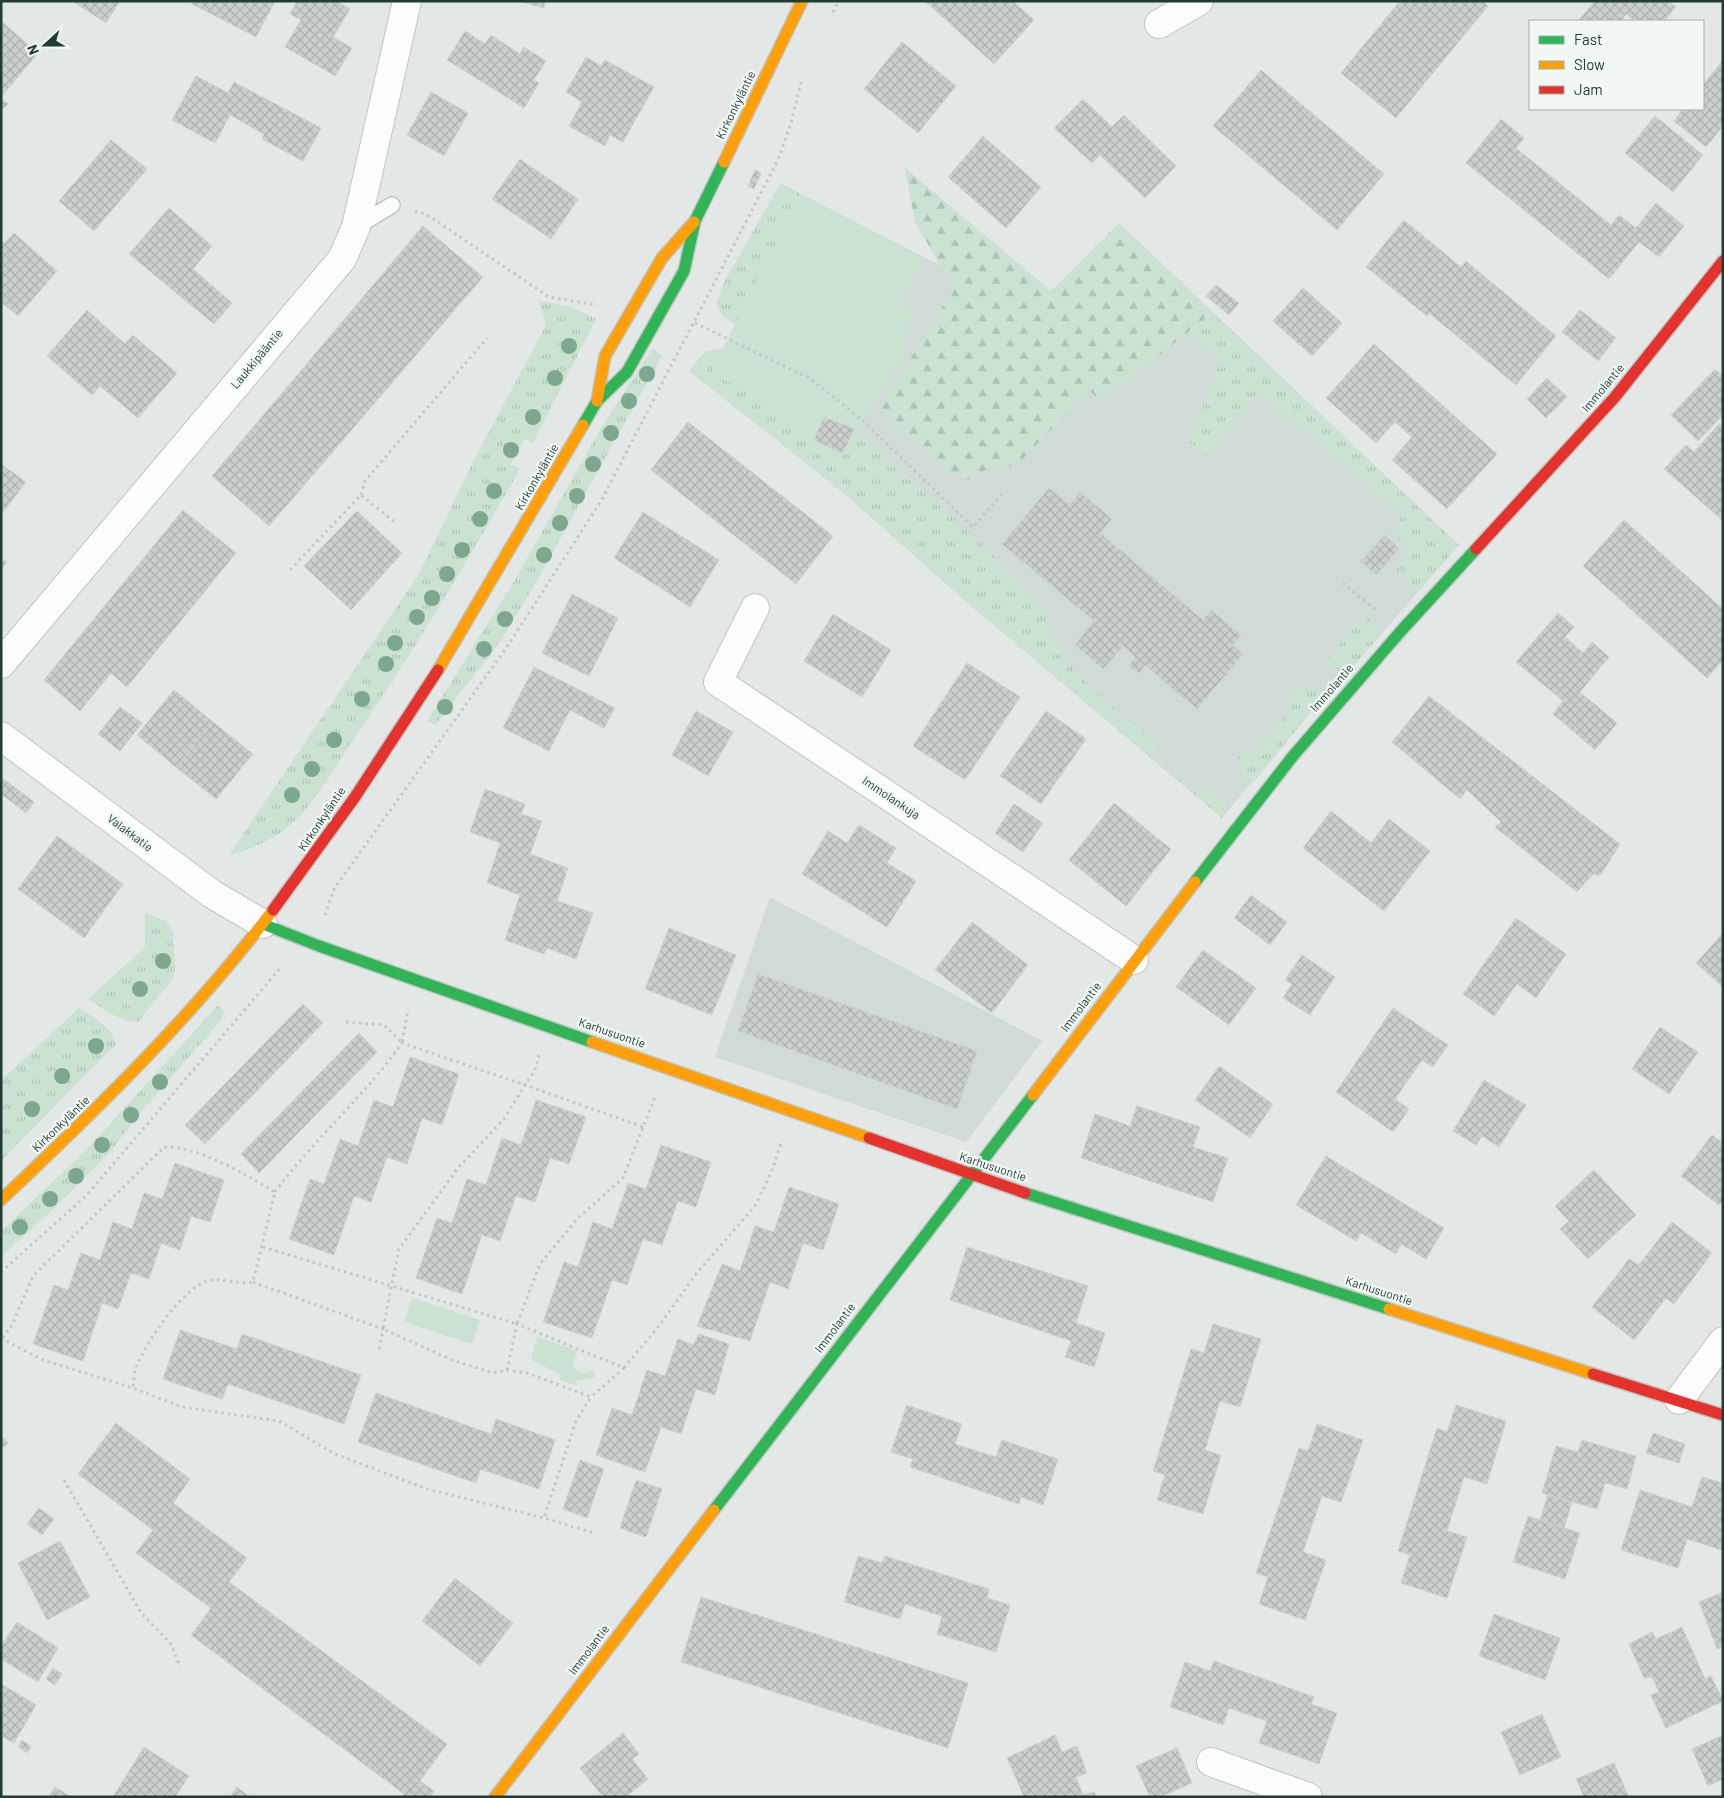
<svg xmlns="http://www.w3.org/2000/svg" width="1724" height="1798" viewBox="0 0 1724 1798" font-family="Barlow,sans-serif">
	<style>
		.built { fill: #d0dad6 }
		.grass { fill: url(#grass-tufts) }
		.forest { fill: url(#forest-firs) }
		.park { fill: #cbe2d2 }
		.building { fill: url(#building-cross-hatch); stroke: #ccd1cf }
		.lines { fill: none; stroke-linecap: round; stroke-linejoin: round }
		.lane-casing { stroke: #c0c5c3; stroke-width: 18 }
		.street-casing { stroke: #c0c5c3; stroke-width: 30 }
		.fast-casing { stroke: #bec6c3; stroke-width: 14 }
		.slow-casing { stroke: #bec6c3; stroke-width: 14 }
		.jam-casing { stroke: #bec6c3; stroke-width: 14 }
		.path { stroke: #c0c8c6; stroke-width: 3; stroke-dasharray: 2.5 4; stroke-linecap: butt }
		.lane { stroke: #fbfcfb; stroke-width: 15 }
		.street { stroke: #fbfcfb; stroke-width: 28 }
		.fast { stroke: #30b455; stroke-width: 11 }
		.slow { stroke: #ff9f0a; stroke-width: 11 }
		.jam { stroke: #e5322d; stroke-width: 11 }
		.tree { fill: #7da88f }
		.labels { text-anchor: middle; stroke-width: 4.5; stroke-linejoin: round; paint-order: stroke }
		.street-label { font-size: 12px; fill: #203c35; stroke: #f1f8f4 }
	</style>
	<defs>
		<pattern id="grass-tufts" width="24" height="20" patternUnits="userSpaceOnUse" patternTransform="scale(1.25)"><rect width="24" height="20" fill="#cbe2d2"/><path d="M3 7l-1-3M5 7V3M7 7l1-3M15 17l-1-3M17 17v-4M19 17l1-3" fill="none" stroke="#aec3b5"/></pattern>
		<pattern id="forest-firs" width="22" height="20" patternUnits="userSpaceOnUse" patternTransform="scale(1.25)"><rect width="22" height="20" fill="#cbe2d2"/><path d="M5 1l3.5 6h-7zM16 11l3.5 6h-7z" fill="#aec3b5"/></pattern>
		<pattern id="building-cross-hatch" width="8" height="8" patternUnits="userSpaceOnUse" patternTransform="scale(1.25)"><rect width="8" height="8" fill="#cacfcd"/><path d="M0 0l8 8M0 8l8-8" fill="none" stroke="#adb3b1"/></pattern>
	</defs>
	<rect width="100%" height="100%" fill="#e3e8e6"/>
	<!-- built -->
	<path class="built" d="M905,168L1051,291L1119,223L1459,545L1350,670L1324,696L1222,818L963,599L845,494L689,371L705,352L723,348L801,194L941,266L915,222Z
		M770,897L1042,1041L966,1142L715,1057Z"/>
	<!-- grass -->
	<path class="grass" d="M781,183L801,194L735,325L723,317L716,304L723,284Z
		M538,300L571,307L596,319L533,443L524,439L511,464L520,469C469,559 416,648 357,734C340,759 325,786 306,809C287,832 258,849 229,855L419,574L473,462L546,325Z
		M1212,313L1459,545L1417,592L1393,569L1410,547L1392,531L1402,515L1258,393L1244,414L1206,456L1190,442L1219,363L1253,390L1187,333Z
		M653,348L662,356L534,586L497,646L435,725L427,721L510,588L604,423Z
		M723,348L712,373L780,408L840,458L857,431L990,551L1043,608L1052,635L1068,663L1093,690L1159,746L1153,755L1197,793L1204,784L1226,802L1222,818L963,599L845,494L689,371L705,352Z
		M1364,614L1383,632L1350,670L1336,672L1325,663Z
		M1301,686L1318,690L1324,696L1255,781L1242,777L1237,760L1243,751L1250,756L1291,710L1285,701L1294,689Z
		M145,913L166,921L173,932L175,969L172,980L138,1022C119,1022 104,1009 88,999L145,947Z
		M218,1005L224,1012L222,1019L136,1118L111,1151L60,1203L1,1257V1231L88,1148Z
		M79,1008C93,1017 113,1027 116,1044L1,1161V1080Z"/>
	<!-- forest -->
	<path class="forest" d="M905,168L1051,291L1119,223L1212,313L1101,402L1089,390L1015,467L995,465L967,480L944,471L879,410L954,288L915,222Z"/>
	<!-- park -->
	<path class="park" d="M801,194L924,258L902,305L912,311L904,357L841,458L783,420L780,408L711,373Z
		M412,1298L480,1320L472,1344L404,1322Z
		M537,1336L577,1351L573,1362L575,1369L582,1373L594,1370L596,1377L576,1381L578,1386L560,1380V1374L531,1360Z"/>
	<!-- building -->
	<path class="building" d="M72,1H120L106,23Z
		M193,1H275L256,37L192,4Z
		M297,1H336L350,9L333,37L352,48L335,76L285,47L301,20L290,14Z
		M518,1H545L544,8Z
		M925,1H1013L1034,20L994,64Z
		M1400,1H1483L1488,6L1396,118L1341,73Z
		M1595,1H1668L1676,7L1664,21H1634L1626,14L1621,21H1578Z
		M1,21L38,53L1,97Z
		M465,31L485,44L491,35L520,54L524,47L546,61L534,80L539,83L524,108L447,60Z
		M902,42L956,86L918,133L864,89Z
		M586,57L601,66L605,60L654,87L623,142L610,135L605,146L569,126L582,102L566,92Z
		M1723,60V126L1706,147L1674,121L1683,109H1703V85Z
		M1261,70L1384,174L1337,230L1213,126Z
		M196,76L228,93L234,82L321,128L303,161L262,139L264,134L230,115L215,143L172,120Z
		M431,92L468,113L444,156L407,135Z
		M1,98L8,104L1,111Z
		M1083,99L1112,127L1124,115L1176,166L1145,198L1100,155L1092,163L1054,128Z
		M1655,116L1703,155L1673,192L1625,153Z
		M1501,119L1524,138L1516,148L1611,225L1619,215L1636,228L1656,203L1684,226L1659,257L1639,242L1609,279L1466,163Z
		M983,136L1041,187L1006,228L948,177Z
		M111,140L147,169L94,231L59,201Z
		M520,159L578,199L551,239L492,199Z
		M755,170L761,173L754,189L748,186Z
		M169,208L212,246L193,269L232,303L214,324L129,254Z
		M1404,220L1461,267L1466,261L1556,336L1516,385L1429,313L1427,316L1366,267Z
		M423,226L483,277L269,526L212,476Z
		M14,233L57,271L18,316L1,302V240L4,243Z
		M1216,285L1239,303L1229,315L1206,296Z
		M1303,288L1342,323L1312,356L1273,321Z
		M87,310L125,344L133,335L177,373L138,418L100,386L92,395L47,356Z
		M1580,310L1616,338L1598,361L1562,332Z
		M1374,344L1497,454L1447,509L1392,460L1412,437L1395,422L1376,443L1326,398Z
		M1715,369L1723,376V415L1698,441L1671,415Z
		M1547,378L1567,397L1546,418L1527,399Z
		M824,417L854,429L843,453L814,440Z
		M688,422L833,536L796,584L651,470Z
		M1719,424L1723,427V521L1664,469L1686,445L1694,452Z
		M1,464L26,482L1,515Z
		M1049,488L1070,505L1080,492L1112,519L1100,533L1203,620L1211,610L1241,635L1233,645L1243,654L1197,709L1145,665L1139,673L1129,665L1135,657L1123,646L1103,669L1075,645L1094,621L1002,544Z
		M183,510L236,553L127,687L111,673L80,711L44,680Z
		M357,511L402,553L351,610L304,566Z
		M643,512L719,560L690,607L614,558Z
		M1624,520L1723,609V660L1707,678L1583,566Z
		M1385,535L1399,549L1376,575L1361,561Z
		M1,558L7,562L1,570Z
		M572,594L618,618L589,676L542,653Z
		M1558,613L1574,627L1565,637L1583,653L1592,642L1609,657L1580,692L1617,723L1595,750L1553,714L1563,701L1516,662Z
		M833,614L891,650L862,697L804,661Z
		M967,663L1020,697L965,780L913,746Z
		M534,667L615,708L604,728L570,710L549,751L503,728Z
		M174,690L213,722L176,767L137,735Z
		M1429,696L1620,844L1600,876L1593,874L1577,892L1495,827L1501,822L1467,790L1460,799L1392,742Z
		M120,707L142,723L120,751L98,734Z
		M696,711L733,732L708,776L672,755Z
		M1046,711L1086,739L1041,804L1000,776Z
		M213,722L253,754L216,799L176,767Z
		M1,777L34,802L26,813L1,794Z
		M485,789L525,804L521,814L542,821L530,854L568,868L557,901L593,913L576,959L547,948L544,954L505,940L520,895L487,883L500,843L470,832Z
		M1114,803L1171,849L1126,906L1069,860Z
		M1014,804L1043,823L1023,852L995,833Z
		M1331,811L1371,843L1389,819L1430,851L1384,911L1303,848Z
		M859,825L896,848L887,863L916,881L887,927L802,874L828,831L847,843Z
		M57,836L123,884L84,938L18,889Z
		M1251,895L1287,922L1270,945L1234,918Z
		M1516,918L1566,954L1536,998L1517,984L1494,1016L1463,994Z
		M972,922L1028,965L992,1013L935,970Z
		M669,928L736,955L712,1015L645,989Z
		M1722,934L1723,935V987L1696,963Z
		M1203,950L1256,988L1229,1025L1176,987Z
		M1302,955L1335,977L1310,1015L1283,998L1292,984L1285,980Z
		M758,974L977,1051L957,1109L738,1031Z
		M303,1004L323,1023L205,1144L185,1125Z
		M1393,1008L1448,1045L1433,1067L1422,1060L1395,1099L1409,1109L1393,1132L1336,1092Z
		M1660,1027L1698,1052L1669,1094L1632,1069Z
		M359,1033L377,1052L259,1173L241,1154Z
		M410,1057L459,1074L442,1125L422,1118L407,1164L387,1157L371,1202L354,1196L334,1255L289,1239L310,1179L324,1184L340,1139L358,1146L374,1100L393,1107Z
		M1219,1066L1273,1104L1250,1138L1195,1100Z
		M1484,1080L1526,1105L1499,1147L1482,1136L1476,1145L1453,1131Z
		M536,1100L586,1117L569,1164L550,1158L535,1202L516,1196L500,1241L482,1235L462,1294L416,1278L437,1218L452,1223L467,1179L486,1185L502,1138L521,1145Z
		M1137,1106L1200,1127L1193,1147L1228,1158L1213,1202L1081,1158L1095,1114L1130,1126Z
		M1712,1135L1723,1143V1201L1719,1205L1681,1176Z
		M661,1145L711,1162L696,1207L678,1201L662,1245L643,1239L627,1285L612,1280L592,1338L543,1322L564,1262L578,1267L593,1222L612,1229L628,1183L646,1189Z
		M1326,1156L1444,1228L1426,1259L1401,1244L1396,1254L1361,1233L1356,1241L1296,1205Z
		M175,1163L224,1180L210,1222L191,1216L180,1250L161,1243L149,1279L131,1273L118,1309L102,1303L83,1361L33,1344L54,1285L68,1290L81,1253L100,1260L113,1222L132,1229L144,1193L162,1199Z
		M1594,1170L1636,1215L1588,1259L1560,1229L1569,1221L1555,1206Z
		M789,1187L839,1204L823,1250L803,1243L788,1289L770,1282L750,1341L697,1326L722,1264L740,1271L755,1226L774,1232Z
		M1672,1222L1712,1253L1674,1304L1666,1298L1634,1340L1592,1307L1629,1259L1639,1265Z
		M967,1247L1088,1286L1076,1323L1105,1333L1094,1367L1065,1357L1071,1341L950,1300Z
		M1213,1324L1261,1339L1240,1407L1220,1401L1205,1450L1221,1455L1203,1514L1157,1500L1165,1475L1153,1471L1191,1349L1204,1353Z
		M180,1330L237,1349L242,1334L361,1375L344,1424L228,1384L222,1399L163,1379Z
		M699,1334L729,1344L715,1395L696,1389L681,1434L661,1427L645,1472L596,1455L612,1408L632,1415L647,1370L665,1376L678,1339L693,1345Z
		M376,1393L491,1434L496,1419L555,1440L539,1489L480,1469L476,1483L358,1442Z
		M907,1405L962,1424L955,1444L996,1457L1002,1440L1058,1459L1043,1505L1021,1497L1019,1504L910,1467L913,1459L891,1452Z
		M1456,1405L1506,1421L1487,1484L1464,1477L1447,1531L1467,1537L1447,1598L1401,1583L1410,1555L1398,1551L1437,1428L1447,1432Z
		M116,1423L190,1479L173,1503L247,1558L229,1582L447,1744L420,1781L434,1791L430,1797H402L404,1794L191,1635L211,1608L136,1553L153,1530L78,1474Z
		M1317,1424L1363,1440L1341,1502L1322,1496L1303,1552L1326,1560L1305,1620L1259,1604L1268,1577L1256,1573L1299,1448L1308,1451Z
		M1653,1433L1685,1444L1679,1463L1646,1453Z
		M1,1435L8,1443L1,1449Z
		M1582,1440L1636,1456L1627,1489L1605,1483L1597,1509L1542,1493L1556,1446L1578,1452Z
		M580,1460L604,1469L587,1518L563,1509Z
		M1702,1477L1723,1483L1722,1550L1687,1539L1678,1568L1621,1550L1640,1490L1692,1507Z
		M636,1480L662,1489L646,1537L620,1528Z
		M1548,1495L1572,1502L1564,1528L1540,1520Z
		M39,1508L54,1519L42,1535L27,1524Z
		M1528,1516L1580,1533L1565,1579L1513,1562Z
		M60,1541L90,1597L47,1620L18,1563Z
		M858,1556L882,1563L885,1556L989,1589L987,1598L1010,1605L996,1652L937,1634L942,1616L905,1604L900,1619L844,1602Z
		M455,1578L513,1623L480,1666L422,1621Z
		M1723,1592V1647L1717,1649L1699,1602Z
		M701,1597L968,1683L948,1748L681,1662Z
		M1494,1614L1560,1638L1545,1680L1479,1656Z
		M17,1622L58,1648L38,1682L1,1659V1646Z
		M1682,1627L1705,1679L1711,1676L1723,1701L1666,1728L1651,1695L1659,1692L1652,1677L1644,1678L1629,1644L1652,1632L1656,1639Z
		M1214,1661L1314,1697L1311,1704L1337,1713L1319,1764L1259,1743L1267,1721L1229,1708L1223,1725L1170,1707L1185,1662L1210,1671Z
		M53,1668L62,1674L55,1685L46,1679Z
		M1,1684L36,1705L14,1743L3,1737L1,1741Z
		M1542,1714L1561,1757L1520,1775L1501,1732Z
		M623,1733L639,1754L632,1759L648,1779L626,1797H603L580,1768Z
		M1055,1735L1062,1752L1077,1746L1087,1773L1076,1777L1083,1795L1094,1792L1096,1797H1024L1007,1758Z
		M1723,1735V1779L1708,1786L1692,1749Z
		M22,1740L31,1746L27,1753L18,1747Z
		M144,1747L189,1776L175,1797H113Z
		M1177,1748L1192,1783L1160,1797H1150L1136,1766Z
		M1614,1763L1629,1797H1584L1576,1779Z
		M55,1787L71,1797H49Z
		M237,1787L250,1797H230Z"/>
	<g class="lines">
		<defs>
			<path id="lane" d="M356,227L392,205"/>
			<path id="street" d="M1159,24L1199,1
				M755,608L718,682L1134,960
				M1,664L342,259L356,227L407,1
				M1,736L212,894L263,924
				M1679,1400L1723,1341
				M1211,1762L1308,1797"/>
			<path id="fast" d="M583,425L597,401L627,372L684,271L695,221L724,162
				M1195,882L1293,756L1401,631L1476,549
				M263,924L319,946L592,1042
				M1025,1193L1389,1309
				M714,1510L1033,1095"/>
			<path id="slow" d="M724,162L802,1
				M597,401L605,356L662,258L694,222
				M438,670L583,425
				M592,1042L869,1138
				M1033,1095L1195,882
				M1,1200C97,1109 193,1016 273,910
				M1389,1309L1593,1374
				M495,1797L714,1510"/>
			<path id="jam" d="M1476,549L1615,397L1723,261
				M273,910L355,797L438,670
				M869,1138L1025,1193
				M1593,1374L1723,1415"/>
		</defs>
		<!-- lane casing -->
		<use href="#lane" class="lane-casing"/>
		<!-- street casing -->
		<use href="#street" class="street-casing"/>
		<!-- fast casing -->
		<use href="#fast" class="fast-casing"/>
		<!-- slow casing -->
		<use href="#slow" class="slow-casing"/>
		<!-- jam casing -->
		<use href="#jam" class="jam-casing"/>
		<!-- path -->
		<path class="path" d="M833,12L839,1
			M415,211L426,214L549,297L597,305
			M695,323L811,379L863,421L973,527L1003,493
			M361,495L365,481L487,338
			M290,570L361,495L397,524
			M1343,583L1377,611
			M325,915L334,889L507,647L601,501L778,160L791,123L802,78
			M346,1022L384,1025L402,1043L408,1009
			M539,1055L535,1070L525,1085L643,1127
			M275,1192C314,1139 364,1097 402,1043L525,1085L504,1119L458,1168L399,1249L383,1329L452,1360L493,1373L507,1370L527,1373L591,1397L576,1421L544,1518
			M263,1247L517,1324L540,1264L577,1219L623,1178L655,1097
			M1,1272L86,1196L282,966
			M253,1282L383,1329L379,1351
			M1,1338L43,1360L133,1388L182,1407L279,1421L335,1454L427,1489L544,1518L594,1533
			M3,1338L12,1325L33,1276L164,1147C201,1147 244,1174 275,1192L253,1282C237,1285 216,1276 204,1282C179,1294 148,1340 137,1365C134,1372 134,1380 133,1388
			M624,1368L659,1326L696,1274L755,1206L773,1168L782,1140
			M507,1370L517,1324L624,1368L591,1397
			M64,1480L142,1614L171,1644L180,1667"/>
		<!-- lane -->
		<use href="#lane" class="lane"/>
		<!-- street -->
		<use href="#street" class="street"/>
		<!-- fast -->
		<use href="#fast" class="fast"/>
		<!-- slow -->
		<use href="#slow" class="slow"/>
		<!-- jam -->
		<use href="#jam" class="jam"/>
	</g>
	<!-- trees -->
	<g class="tree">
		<circle cx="569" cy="346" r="8"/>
		<circle cx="647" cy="374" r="8"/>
		<circle cx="555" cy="378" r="8"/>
		<circle cx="629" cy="401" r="8"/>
		<circle cx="533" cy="417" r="8"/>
		<circle cx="611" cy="433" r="8"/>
		<circle cx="511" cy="450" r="8"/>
		<circle cx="593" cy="464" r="8"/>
		<circle cx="494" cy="491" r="8"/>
		<circle cx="577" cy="496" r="8"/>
		<circle cx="480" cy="519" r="8"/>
		<circle cx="560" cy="523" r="8"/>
		<circle cx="462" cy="550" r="8"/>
		<circle cx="544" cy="555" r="8"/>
		<circle cx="447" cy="574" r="8"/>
		<circle cx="432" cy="598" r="8"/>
		<circle cx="417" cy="617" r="8"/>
		<circle cx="505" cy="619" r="8"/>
		<circle cx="395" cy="643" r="8"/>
		<circle cx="484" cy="649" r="8"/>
		<circle cx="386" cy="664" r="8"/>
		<circle cx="362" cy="699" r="8"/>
		<circle cx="445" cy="707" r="8"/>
		<circle cx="334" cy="740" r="8"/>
		<circle cx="312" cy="769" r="8"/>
		<circle cx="292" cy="795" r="8"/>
		<circle cx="163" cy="961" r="8"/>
		<circle cx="140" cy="989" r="8"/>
		<circle cx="96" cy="1046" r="8"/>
		<circle cx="62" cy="1076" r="8"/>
		<circle cx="160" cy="1082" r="8"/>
		<circle cx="32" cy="1109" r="8"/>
		<circle cx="131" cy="1115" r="8"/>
		<circle cx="102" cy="1145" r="8"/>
		<circle cx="76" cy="1176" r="8"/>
		<circle cx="50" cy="1199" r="8"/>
		<circle cx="20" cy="1227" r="8"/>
	</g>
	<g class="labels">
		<!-- street labels -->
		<g class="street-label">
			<text transform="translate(736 105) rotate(-64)" y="4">Kirkonkyläntie</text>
			<text transform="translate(257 359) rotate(-50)" y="4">Laukkipääntie</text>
			<text transform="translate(1603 388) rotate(-50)" y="4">Immolantie</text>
			<text transform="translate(537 477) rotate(-60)" y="4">Kirkonkyläntie</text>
			<text transform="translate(1332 688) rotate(-49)" y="4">Immolantie</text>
			<text transform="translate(891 798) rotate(34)" y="4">Immolankuja</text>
			<text transform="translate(322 819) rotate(-56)" y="4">Kirkonkyläntie</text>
			<text transform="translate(130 833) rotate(37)" y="4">Valakkatie</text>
			<text transform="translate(1081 1007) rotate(-53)" y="4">Immolantie</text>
			<text transform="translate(612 1033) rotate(19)" y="4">Karhusuontie</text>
			<text transform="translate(61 1124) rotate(-44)" y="4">Kirkonkyläntie</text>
			<text transform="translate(993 1167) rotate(18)" y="4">Karhusuontie</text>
			<text transform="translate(1379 1291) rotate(18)" y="4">Karhusuontie</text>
			<text transform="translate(835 1328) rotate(-53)" y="4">Immolantie</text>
			<text transform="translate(589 1650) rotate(-53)" y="4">Immolantie</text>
		</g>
	</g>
	<!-- border -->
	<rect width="1724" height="1798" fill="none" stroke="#203c35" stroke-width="5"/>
	<!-- legend -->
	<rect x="1529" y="20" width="175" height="90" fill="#f1f8f4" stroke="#9dada8"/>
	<rect x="1539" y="36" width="25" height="8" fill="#30b455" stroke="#9dada8"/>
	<text x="1574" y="45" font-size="15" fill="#203c35">Fast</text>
	<rect x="1539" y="61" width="25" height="8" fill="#ff9f0a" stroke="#9dada8"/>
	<text x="1574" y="70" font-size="15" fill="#203c35">Slow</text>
	<rect x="1539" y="86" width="25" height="8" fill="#e5322d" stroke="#9dada8"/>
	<text x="1574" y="95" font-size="15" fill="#203c35">Jam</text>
	<!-- north arrow -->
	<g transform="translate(45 45) rotate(249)" stroke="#f1f8f4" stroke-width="4" paint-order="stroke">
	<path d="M0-4L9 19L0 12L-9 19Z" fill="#203c35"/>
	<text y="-8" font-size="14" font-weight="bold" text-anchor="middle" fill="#203c35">N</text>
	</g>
</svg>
